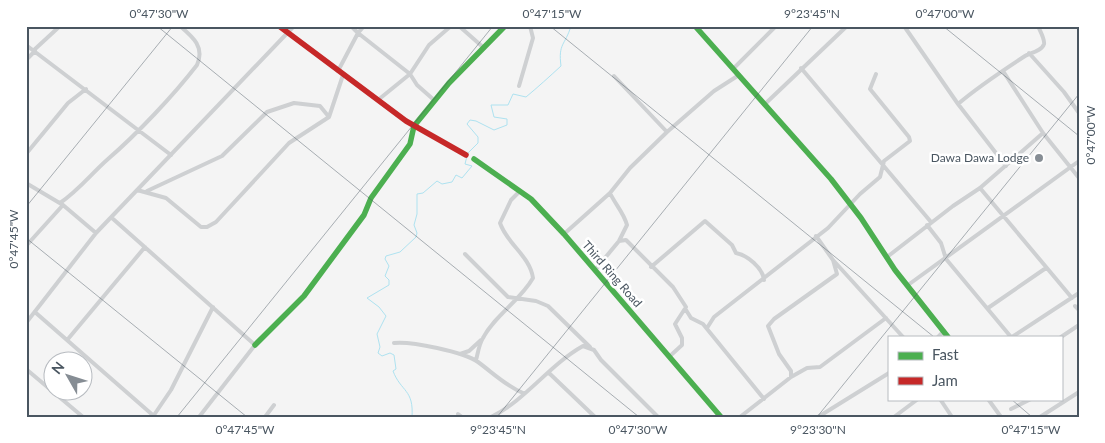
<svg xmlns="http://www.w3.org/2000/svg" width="1105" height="443" viewBox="0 0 1105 443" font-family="Lato,sans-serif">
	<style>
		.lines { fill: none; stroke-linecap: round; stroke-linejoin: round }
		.stream { stroke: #aee2f0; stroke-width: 1 }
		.street { stroke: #ced0d2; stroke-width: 4 }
		.fast { stroke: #4caf50; stroke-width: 5.5 }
		.jam { stroke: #c62828; stroke-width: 5.5 }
		.ticks { fill: none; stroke: #4a5661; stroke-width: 1; stroke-opacity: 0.45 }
		.poi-dot { fill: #868d94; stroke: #fff; stroke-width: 2 }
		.labels { text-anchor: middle; stroke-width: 5; stroke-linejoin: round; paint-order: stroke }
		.poi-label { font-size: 12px; fill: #4a5661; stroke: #fff; text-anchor: end }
		.street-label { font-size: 12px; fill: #4a5661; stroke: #fff }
		.neatline { fill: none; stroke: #4a5661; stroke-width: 2 }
		.ticks-label { font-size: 12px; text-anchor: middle; fill: #4a5661 }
	</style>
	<rect width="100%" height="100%" fill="#f4f4f4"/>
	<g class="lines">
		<!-- stream -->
		<path class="stream" d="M468,153L478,143V137L467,124L470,120L476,121L494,130L507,125V119L494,117L491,105H508L513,94L526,97C538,87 549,77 561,66C558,43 565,46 571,26
			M412,417C414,389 401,392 393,371L396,369L394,355L390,353L382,356L378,353L380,347L377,334L386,316L379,307L367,298L389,285V280L385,276L389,266L385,259L386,256L400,252L416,237L417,233L414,225L417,214V194L423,193L437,181L442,184L452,182L456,175L462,178L472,166L465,164L467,156"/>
		<!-- street -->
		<path class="street" d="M364,26L358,33L410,74L417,85L434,100
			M459,26L484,48
			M904,26L958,104L1006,166
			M26,45L171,155
			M34,50L60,26
			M1029,53L1064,92L1079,113
			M26,60L35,51
			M801,68L931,222
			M733,69L776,26
			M338,71L358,33L351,26
			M1003,71L1043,133L1079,178
			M614,76L667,132
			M519,86L533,38L530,26
			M378,100L410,74L429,45L451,26
			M765,104L847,26
			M958,104C979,86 1002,71 1025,56C1030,53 1042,51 1044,44C1045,39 1040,31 1038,26
			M26,154L68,103L86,89
			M26,183L63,205L96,233
			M980,188L1072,298
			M137,190L166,198L201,227H207L216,222L289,143L329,117L343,75
			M147,191L222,156L267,112L294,103L320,106L329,117
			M60,203C79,190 91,174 108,159C137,134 173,96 197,65C205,47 193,37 180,26
			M112,218L255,345L199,417
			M927,225L941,243L946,259L1011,337
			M564,234L610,193L630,168L667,132L714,91L739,75
			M816,236L833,260L903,337
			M619,241L626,240L673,287L686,307L675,324L682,338V345L670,356
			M26,246L63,205
			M465,254L508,297L536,301L548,306L590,347
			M887,257L953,206L980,188L1043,133
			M651,267L705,221L732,245L736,253C747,255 763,268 764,280
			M595,270L619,241L627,225C624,213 615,204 610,193
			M908,285L1079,161
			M1075,306L1079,310
			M988,308L1046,268
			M686,310L691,318L703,324L764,399
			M36,313L155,417
			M26,323L96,233L294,26
			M707,328L714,317L828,228L860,194L880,177L884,161L910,141L909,137L870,89L876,74
			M938,337L944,331
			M1012,337L1079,293
			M1061,337L1079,325
			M68,339L145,247
			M394,343C411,341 464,352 478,362C493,373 506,386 523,393
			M460,354L469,351L481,340
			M476,360C478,353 479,344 483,338C495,315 520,301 533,278C530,256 507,244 500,223L511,200L520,191
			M26,369L83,417
			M549,373L595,417
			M791,377V371L779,354L768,326L774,319L837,274L833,260
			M940,399L952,417
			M988,399L1001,417
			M1011,409L1031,399
			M458,414L462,417
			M154,415L171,390L213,307
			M265,417L274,405
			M491,417C526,400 549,365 583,346L594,350L601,360L658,417
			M740,417L791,377L807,368L820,367L886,318
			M818,417L889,373
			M894,417L918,399
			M1040,417L1079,392"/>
		<!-- fast -->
		<path class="fast" d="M695,26L831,179L861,218L895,270L948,337
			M474,159L531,199L564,234L721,417
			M255,345L304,296L364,215L371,198L410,144L414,126L449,83L505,26"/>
		<!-- jam -->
		<path class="jam" d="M279,26L406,121L466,155"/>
	</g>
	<!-- ticks -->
	<path class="ticks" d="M157,26L639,417M550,26L934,337M943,26L1079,136M26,207L173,26M26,238L247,417M1011,399L1032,417M177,417L493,26M497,417L813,26M817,417L1079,94"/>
	<!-- markers -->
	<circle class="poi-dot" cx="1039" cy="158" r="5"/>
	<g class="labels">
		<!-- poi labels -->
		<g class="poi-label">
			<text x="1029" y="162">Dawa Dawa Lodge</text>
		</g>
		<!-- street labels -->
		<g class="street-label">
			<text transform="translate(612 274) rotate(49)" y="4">Third Ring Road</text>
		</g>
	</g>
	<!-- border -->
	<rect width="1105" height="443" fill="none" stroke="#ffffff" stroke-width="55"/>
	<!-- legend -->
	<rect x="888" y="336" width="175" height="65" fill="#ffffff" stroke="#b7bbc0"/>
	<rect x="898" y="352" width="25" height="8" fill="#4caf50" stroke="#b7bbc0"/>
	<text x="932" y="360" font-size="15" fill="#4a5661">Fast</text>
	<rect x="898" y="377" width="25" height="8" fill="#c62828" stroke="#b7bbc0"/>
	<text x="932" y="386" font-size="15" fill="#4a5661">Jam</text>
	<!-- north arrow -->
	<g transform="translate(68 376) rotate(309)"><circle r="24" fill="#ffffff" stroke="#b7bbc0"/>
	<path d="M0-4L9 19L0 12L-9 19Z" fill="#868d94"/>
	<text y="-8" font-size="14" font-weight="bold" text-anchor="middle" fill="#4a5661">N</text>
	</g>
	<rect x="28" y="28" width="1050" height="388" class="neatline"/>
	<g class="ticks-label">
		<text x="159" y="18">0°47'30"W</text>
		<text x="552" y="18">0°47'15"W</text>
		<text x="812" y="18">9°23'45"N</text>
		<text x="945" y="18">0°47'00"W</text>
		<text transform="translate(1091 135) rotate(-90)" y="4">0°47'00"W</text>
		<text transform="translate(14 239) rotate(-90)" y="4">0°47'45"W</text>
		<text x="245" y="434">0°47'45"W</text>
		<text x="498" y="434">9°23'45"N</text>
		<text x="638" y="434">0°47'30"W</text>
		<text x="818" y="434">9°23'30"N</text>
		<text x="1031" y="434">0°47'15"W</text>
	</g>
</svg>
